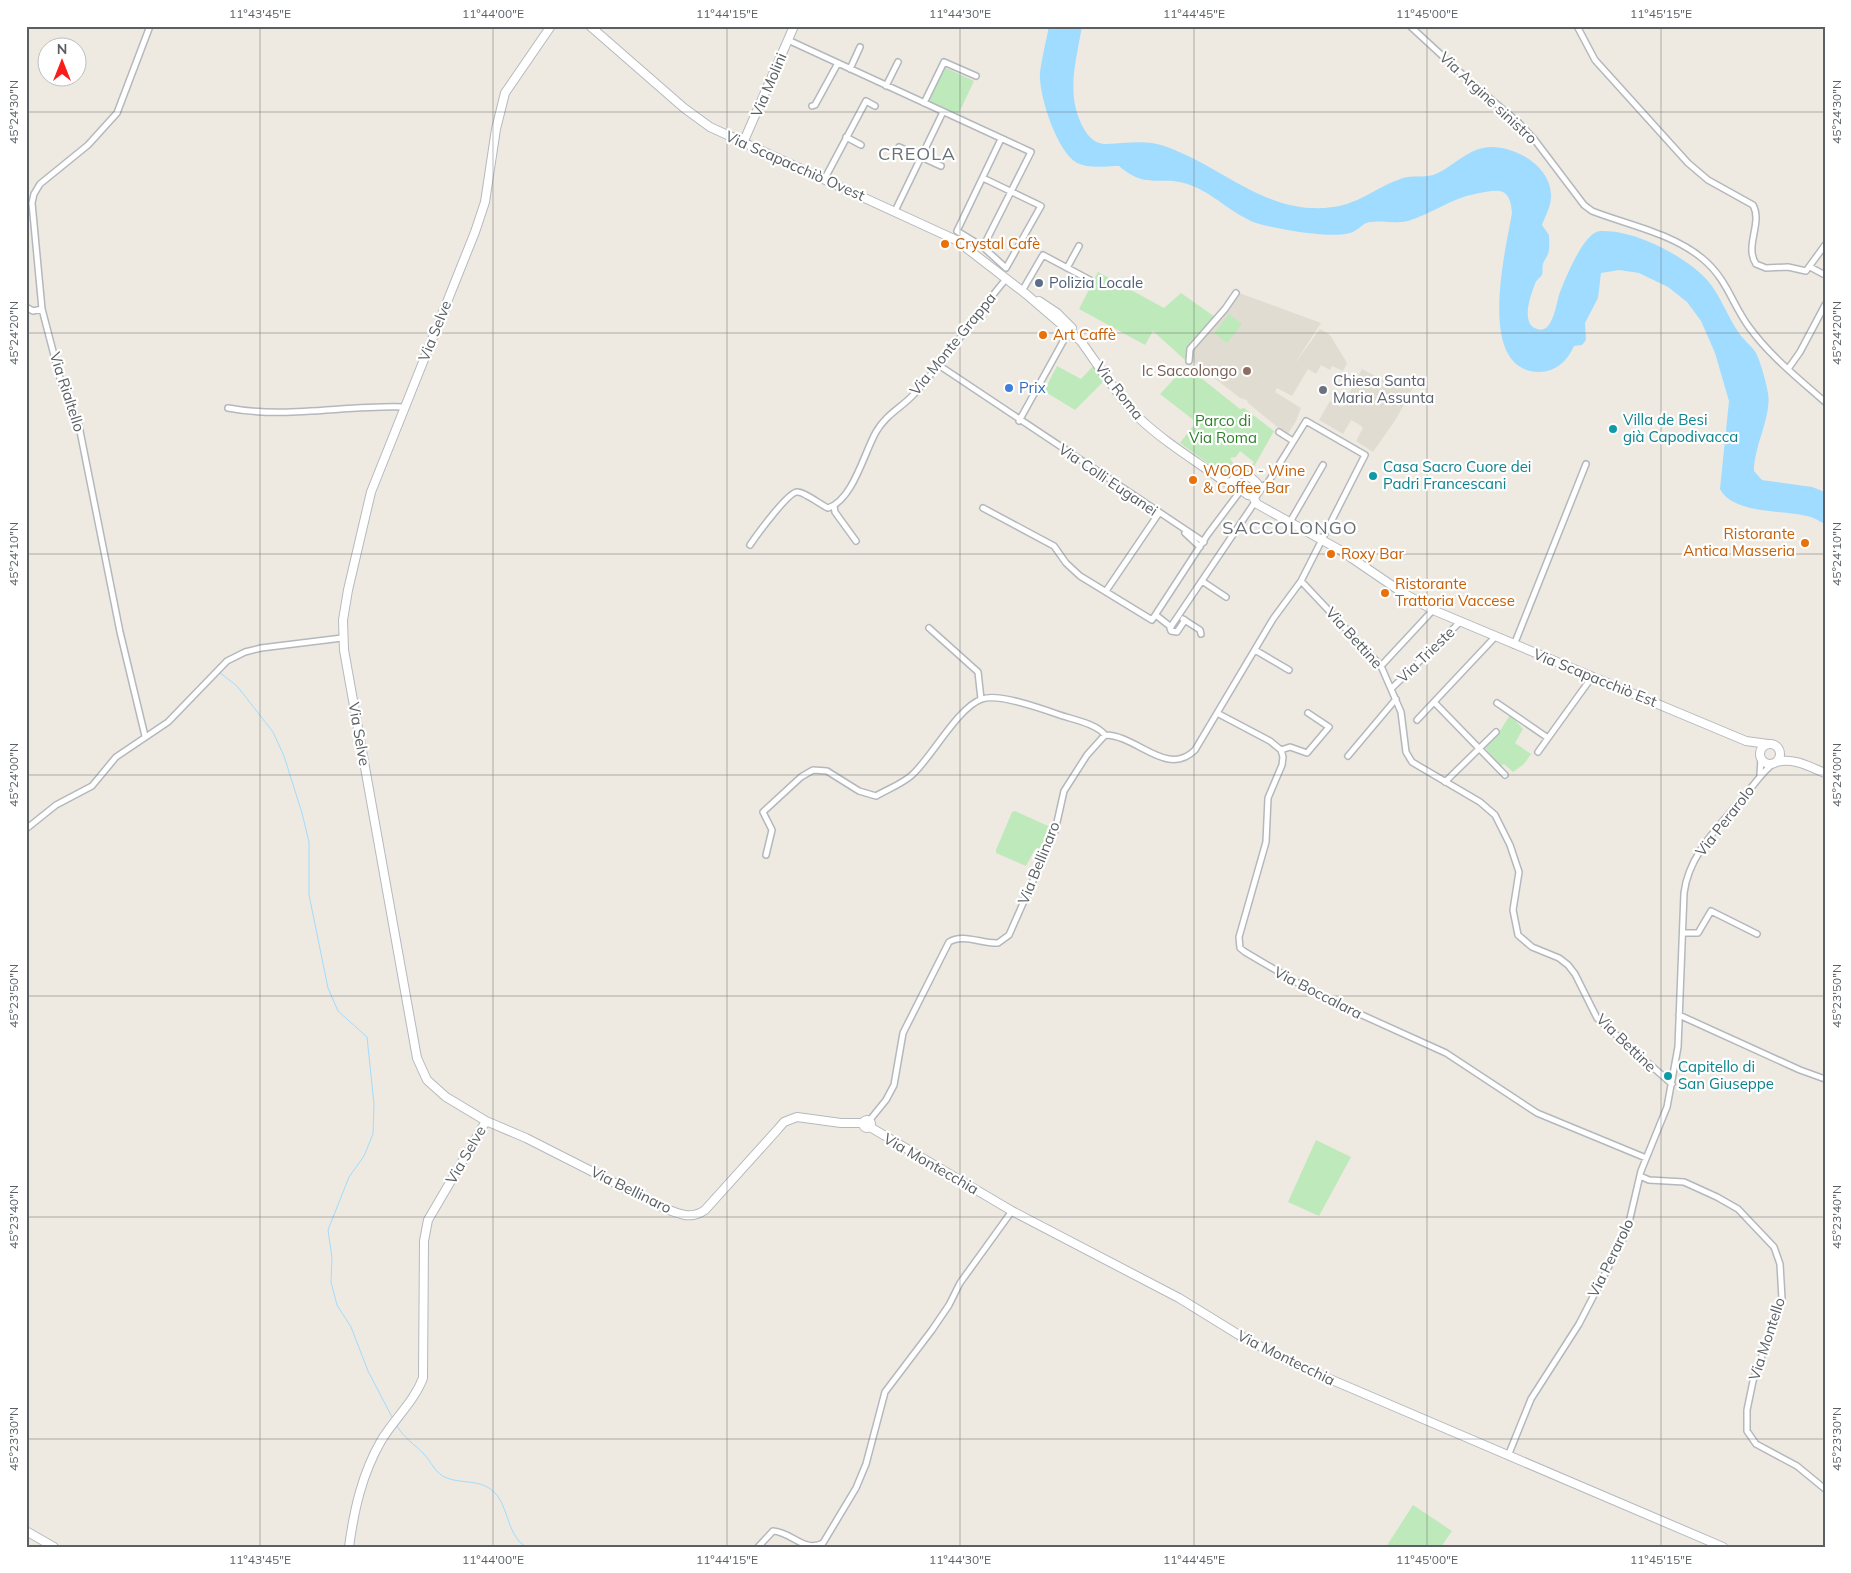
<svg xmlns="http://www.w3.org/2000/svg" width="1851" height="1573" viewBox="0 0 1851 1573" font-family="Mulish,sans-serif">
	<style>
		.education { fill: #e0dcd1 }
		.green { fill: #bee9ba }
		.water { fill: #a0dcff }
		.lines { fill: none; stroke-linecap: round; stroke-linejoin: round }
		.stream { stroke: #a0dcff; stroke-width: 1 }
		.street-casing { stroke: #b4b8bd; stroke-width: 8 }
		.secondary-casing { stroke: #b5b9bf; stroke-width: 10 }
		.street { stroke: #fff; stroke-width: 5 }
		.secondary { stroke: #fff; stroke-width: 8 }
		.ticks { fill: none; stroke: #595f63; stroke-width: 1; stroke-opacity: 0.45 }
		.food-dot { fill: #e8710a; stroke: #fff; stroke-width: 2 }
		.service-dot { fill: #5c6f8a; stroke: #fff; stroke-width: 2 }
		.education-dot { fill: #8d6e63; stroke: #fff; stroke-width: 2 }
		.shop-dot { fill: #3f7fe0; stroke: #fff; stroke-width: 2 }
		.worship-dot { fill: #6b7280; stroke: #fff; stroke-width: 2 }
		.culture-dot { fill: #0f9aa8; stroke: #fff; stroke-width: 2 }
		.labels { text-anchor: middle; stroke-width: 4.5; stroke-linejoin: round; paint-order: stroke }
		.street-label { font-size: 15px; fill: #595f63; stroke: #fff }
		.food-label { font-size: 15px; fill: #c56008; stroke: #fff; text-anchor: start }
		.service-label { font-size: 15px; fill: #4e5e75; stroke: #fff; text-anchor: start }
		.education-label { font-size: 15px; fill: #785e54; stroke: #fff; text-anchor: end }
		.worship-label { font-size: 15px; fill: #5b616d; stroke: #fff; text-anchor: start }
		.shop-label { font-size: 15px; fill: #366cbe; stroke: #fff; text-anchor: start }
		.culture-label { font-size: 15px; fill: #0d838f; stroke: #fff; text-anchor: start }
		.park-label { font-size: 15px; fill: #2d822b; stroke: #fff }
		.quarter-label { font-size: 18px; letter-spacing: 1px; fill: #6a7176; stroke: #fff }
		.neatline { fill: none; stroke: #595f63; stroke-width: 2 }
		.ticks-label { font-size: 12px; text-anchor: middle; fill: #595f63 }
	</style>
	<rect width="100%" height="100%" fill="#eeeae1"/>
	<!-- education -->
	<path class="education" d="M1239,293L1321,323L1293,366L1320,329L1330,335L1347,363L1343,371L1332,366L1330,370L1321,365L1316,374L1308,369L1292,396L1277,388L1275,392L1301,408L1296,421L1287,435L1248,403L1247,400L1240,398L1194,362L1191,355Z
		M1362,369L1383,380L1398,385L1416,382L1396,419L1373,452L1356,441L1363,428L1360,425L1351,420L1343,434L1319,420L1330,401L1342,407Z"/>
	<!-- green -->
	<path class="green" d="M944,67L974,81L958,115L928,101Z
		M1098,272L1164,308L1181,293L1215,317L1189,346L1185,360L1153,331L1145,345L1079,309Z
		M1229,314L1242,324L1227,343L1214,333Z
		M1057,366L1081,379L1093,366L1104,381L1075,410L1044,391Z
		M1186,366L1240,409L1244,408L1274,431L1252,470L1250,468L1254,462L1240,451L1236,457L1230,458L1234,465L1224,475L1180,443L1196,422L1160,394Z
		M1510,715L1523,729L1515,743L1531,754L1524,764L1513,772L1504,764L1501,766L1485,748L1498,734Z
		M1015,811L1048,826C1047,835 1044,843 1039,851L1035,849L1026,866L996,853V850L1012,812Z
		M1316,1140L1351,1157L1319,1216L1288,1202Z
		M1413,1505L1452,1531L1441,1547H1386Z"/>
	<!-- water -->
	<path class="water" d="M1049,26H1082C1076,62 1065,95 1084,129C1088,136 1094,143 1104,144C1123,144 1145,139 1164,146C1215,163 1256,205 1311,208C1356,210 1366,191 1403,178C1412,175 1423,178 1433,175C1453,168 1467,148 1490,147C1516,146 1552,167 1551,197C1551,206 1545,217 1542,225L1549,235C1549,241 1550,248 1548,254C1547,257 1544,260 1543,264C1542,267 1543,272 1542,275C1540,278 1536,280 1535,284C1531,294 1522,319 1533,327C1553,340 1556,302 1560,292C1566,277 1584,232 1600,231C1634,229 1686,256 1708,281C1720,295 1727,315 1737,330C1742,339 1751,345 1756,353C1760,360 1767,385 1768,393C1772,416 1754,446 1754,471L1762,480L1812,487L1825,492V524C1819,521 1813,517 1807,516C1782,510 1733,514 1720,489L1729,401L1715,353L1701,321L1687,302L1668,287L1639,273L1619,270L1601,273L1598,298L1585,323L1586,340L1582,345L1574,346C1568,360 1556,372 1539,372C1475,371 1506,249 1512,213C1510,185 1497,190 1475,194C1452,198 1431,214 1408,221C1396,224 1383,220 1370,222C1362,223 1358,231 1350,233C1330,239 1277,229 1256,223C1232,214 1213,193 1190,185C1161,174 1148,191 1119,166C1106,166 1089,169 1077,163C1057,152 1038,94 1040,72C1042,57 1046,41 1049,26Z"/>
	<g class="lines">
		<!-- stream -->
		<path class="stream" d="M219,672L237,686L273,732L284,756L302,813L309,842V895L328,988L338,1011L367,1037L374,1104L373,1134L364,1156L349,1177L328,1230L332,1258L331,1282L337,1305L351,1327L368,1371L392,1417
			M397,1426C404,1438 414,1444 423,1453C432,1462 434,1473 447,1478C462,1484 481,1479 494,1492C509,1506 507,1538 527,1547"/>
		<defs>
			<path id="street" d="M1410,26L1474,85L1518,122L1534,139L1584,205L1592,211C1628,225 1672,233 1703,259C1727,279 1732,304 1749,327C1770,356 1798,378 1825,402
				M1577,26L1595,60L1688,163L1708,180L1753,205C1763,223 1744,246 1756,264L1766,268L1788,267L1806,271L1825,245
				M788,40L1031,152L983,247
				M850,69L860,47
				M886,86L898,62
				M924,103L944,62L976,76
				M812,106L815,105L838,63
				M846,137L861,145
				M899,147L941,166
				M983,178L1041,206L1006,268L983,247L957,231L1001,139
				M824,180L866,101L875,106
				M895,211L943,112
				M1810,267L1825,275
				M1067,268L1079,246
				M1022,291L1043,255L1090,280
				M26,307L33,311L42,309
				M1189,361L1190,349L1225,309L1236,293
				M937,364L1204,542
				M1788,369L1800,352L1825,305
				M228,408C286,419 345,405 404,407
				M1019,421L1065,338L1071,333
				M1279,432L1293,441
				M834,506L835,512L856,541
				M983,508L1054,546L1066,563L1080,576L1152,620L1208,534L1241,490
				M1290,522L1323,465
				M1185,533L1200,547
				M750,545C756,536 788,492 797,492C803,491 821,505 828,508C853,500 864,453 876,432C886,414 903,407 916,392C948,356 975,316 1006,279
				M1202,581L1226,597
				M1301,581L1381,666L1401,712L1406,752L1412,762L1480,802L1495,815L1510,845L1519,872L1513,910L1518,935L1532,947L1559,958L1568,965L1575,974L1597,1018L1672,1084
				M1106,591L1159,513
				M1157,616L1171,627
				M1183,619L1200,630L1201,634
				M1185,620L1177,632L1171,631L1170,628L1255,502
				M929,628L978,672L981,699
				M1514,645L1586,464
				M1255,650L1289,670
				M1381,666L1433,610
				M1392,688L1460,622
				M1434,702L1505,775
				M1497,703L1548,738
				M1217,713L1270,741L1281,750L1283,757L1282,765L1268,798L1266,842L1239,937L1240,948L1245,952L1320,996L1446,1053L1537,1113L1646,1158
				M1417,720L1495,637
				M145,736L120,632L78,421L61,382L42,309L32,203L34,194L40,184L88,145L117,113L150,26
				M1281,750L1290,747L1307,753L1329,727L1308,713
				M1538,752L1592,677
				M1348,756L1396,699
				M1760,775L1761,758
				M1445,782L1496,732
				M26,829L56,805L92,786L116,757L168,722L227,661L245,652L261,648L342,638
				M766,855L772,830L763,812L801,777L813,770L827,771L859,791L876,796C888,789 902,784 912,775C932,757 958,707 982,699C998,693 1040,708 1057,714C1070,719 1096,723 1105,735
				M1683,933H1698L1711,911L1757,934
				M1679,1015L1800,1070L1825,1079
				M869,1121L886,1100L894,1085L903,1033L949,942C963,933 982,944 998,943L1009,935L1055,831L1064,791L1087,755L1105,735C1137,735 1167,778 1195,750L1273,619L1301,581L1365,455L1306,421L1267,484L1260,487
				M1640,1176L1649,1180L1684,1182L1717,1197L1738,1209L1774,1247L1780,1264L1782,1299L1753,1381L1747,1410V1431L1756,1444L1797,1466L1825,1489
				M1508,1456L1531,1399L1579,1324L1627,1231L1641,1171L1667,1107L1678,1047L1684,893C1689,853 1721,825 1745,795C1755,784 1762,772 1774,763
				M758,1547L773,1531C792,1532 804,1553 823,1543L856,1488L866,1464L885,1392L932,1330L949,1305L960,1283L1012,1211"/>
			<path id="secondary" d="M551,26L505,93L496,129L485,202L475,232L371,492L348,590L343,620L344,650L417,1058L427,1080L446,1097L486,1121L526,1138L664,1208C679,1214 691,1220 705,1210L778,1129L784,1122L797,1117L841,1123H863
				M590,26L684,108L710,127L956,240L1026,294L1083,343
				M743,143L794,26
				M1039,301L1057,313L1072,328
				M1080,340C1099,366 1116,394 1138,417C1164,442 1196,461 1225,482L1234,483
				M1239,474C1247,474 1258,481 1260,489L1255,496L1248,495L1235,485L1234,479Z
				M1253,497L1257,504L1340,550L1400,591L1433,610L1746,741L1768,744
				M1760 754a10 10 0 1 1 20 0a10 10 0 1 1-20 0Z
				M1777,762C1793,757 1810,767 1825,773
				M863 1124a4 4 0 1 1 8 0a4 4 0 1 1-8 0Z
				M870,1127L1012,1211L1179,1298L1239,1335L1290,1362L1723,1547
				M26,1531L54,1547
				M349,1547C354,1510 362,1474 381,1441C394,1419 414,1402 423,1378L424,1241L428,1220L486,1121"/>
		</defs>
		<!-- street casing -->
		<use href="#street" class="street-casing"/>
		<!-- secondary casing -->
		<use href="#secondary" class="secondary-casing"/>
		<!-- street -->
		<use href="#street" class="street"/>
		<!-- secondary -->
		<use href="#secondary" class="secondary"/>
	</g>
	<!-- ticks -->
	<path class="ticks" d="M260,26V1547M493,26V1547M727,26V1547M960,26V1547M1194,26V1547M1427,26V1547M1661,26V1547M26,112H1825M26,333H1825M26,554H1825M26,775H1825M26,996H1825M26,1217H1825M26,1439H1825"/>
	<!-- markers -->
	<g class="food-dot">
		<circle cx="945" cy="244" r="5"/>
		<circle cx="1043" cy="335" r="5"/>
		<circle cx="1193" cy="480" r="5"/>
		<circle cx="1805" cy="543" r="5"/>
		<circle cx="1331" cy="554" r="5"/>
		<circle cx="1385" cy="593" r="5"/>
	</g>
	<circle class="service-dot" cx="1039" cy="283" r="5"/>
	<circle class="education-dot" cx="1247" cy="371" r="5"/>
	<circle class="shop-dot" cx="1009" cy="388" r="5"/>
	<circle class="worship-dot" cx="1323" cy="390" r="5"/>
	<g class="culture-dot">
		<circle cx="1613" cy="429" r="5"/>
		<circle cx="1373" cy="476" r="5"/>
		<circle cx="1668" cy="1076" r="5"/>
	</g>
	<g class="labels">
		<!-- street labels -->
		<g class="street-label">
			<text transform="translate(769 85) rotate(-67)" y="5">Via Molini</text>
			<text transform="translate(1488 98) rotate(43)" y="5">Via Argine sinistro</text>
			<text transform="translate(795 166) rotate(24)" y="5">Via Scapacchiò Ovest</text>
			<text transform="translate(435 331) rotate(-68)" y="5">Via Selve</text>
			<text transform="translate(953 344) rotate(-51)" y="5">Via Monte Grappa</text>
			<text transform="translate(1119 391) rotate(52)" y="5">Via Roma</text>
			<text transform="translate(67 392) rotate(72)" y="5">Via Rialtello</text>
			<text transform="translate(1108 480) rotate(34)" y="5">Via Colli Euganei</text>
			<text transform="translate(1354 638) rotate(48)" y="5">Via Bettine</text>
			<text transform="translate(1426 655) rotate(-44)" y="5">Via Trieste</text>
			<text transform="translate(1595 678) rotate(22)" y="5">Via Scapacchiò Est</text>
			<text transform="translate(359 734) rotate(80)" y="5">Via Selve</text>
			<text transform="translate(1725 821) rotate(-52)" y="5">Via Perarolo</text>
			<text transform="translate(1039 863) rotate(-68)" y="5">Via Bellinaro</text>
			<text transform="translate(1318 993) rotate(27)" y="5">Via Boccalara</text>
			<text transform="translate(1626 1043) rotate(44)" y="5">Via Bettine</text>
			<text transform="translate(466 1155) rotate(-60)" y="5">Via Selve</text>
			<text transform="translate(931 1164) rotate(30)" y="5">Via Montecchia</text>
			<text transform="translate(631 1190) rotate(26)" y="5">Via Bellinaro</text>
			<text transform="translate(1611 1258) rotate(-64)" y="5">Via Perarolo</text>
			<text transform="translate(1767 1339) rotate(-72)" y="5">Via Montello</text>
			<text transform="translate(1286 1358) rotate(26)" y="5">Via Montecchia</text>
		</g>
		<!-- food labels -->
		<g class="food-label">
			<text x="955" y="249">Crystal Cafè</text>
			<text x="1053" y="340">Art Caffè</text>
			<text x="1203" y="476">WOOD - Wine<tspan x="1203" dy="17">&amp; Coffee Bar</tspan></text>
			<text x="1795" y="539" text-anchor="end">Ristorante<tspan x="1795" dy="17">Antica Masseria</tspan></text>
			<text x="1341" y="559">Roxy Bar</text>
			<text x="1395" y="589">Ristorante<tspan x="1395" dy="17">Trattoria Vaccese</tspan></text>
		</g>
		<!-- service labels -->
		<g class="service-label">
			<text x="1049" y="288">Polizia Locale</text>
		</g>
		<!-- education labels -->
		<g class="education-label">
			<text x="1237" y="376">Ic Saccolongo</text>
		</g>
		<!-- worship labels -->
		<g class="worship-label">
			<text x="1333" y="386">Chiesa Santa<tspan x="1333" dy="17">Maria Assunta</tspan></text>
		</g>
		<!-- shop labels -->
		<g class="shop-label">
			<text x="1019" y="393">Prix</text>
		</g>
		<!-- culture labels -->
		<g class="culture-label">
			<text x="1623" y="425">Villa de Besi<tspan x="1623" dy="17">già Capodivacca</tspan></text>
			<text x="1383" y="472">Casa Sacro Cuore dei<tspan x="1383" dy="17">Padri Francescani</tspan></text>
			<text x="1678" y="1072">Capitello di<tspan x="1678" dy="17">San Giuseppe</tspan></text>
		</g>
		<!-- park labels -->
		<g class="park-label">
			<text x="1223" y="426">Parco di<tspan x="1223" dy="17">Via Roma</tspan></text>
		</g>
		<!-- quarter labels -->
		<g class="quarter-label">
			<text x="917" y="160">CREOLA</text>
			<text x="1290" y="534">SACCOLONGO</text>
		</g>
	</g>
	<!-- border -->
	<rect width="1851" height="1573" fill="none" stroke="#ffffff" stroke-width="55"/>
	<!-- north arrow -->
	<g transform="translate(62 62)"><circle r="24" fill="#ffffff" stroke="#bdbfc1"/>
	<path d="M0-4L9 19L0 12L-9 19Z" fill="#fa1d1b"/>
	<text y="-8" font-size="14" font-weight="bold" text-anchor="middle" fill="#595f63">N</text>
	</g>
	<rect x="28" y="28" width="1796" height="1518" class="neatline"/>
	<g class="ticks-label">
		<text x="260" y="18">11°43'45"E</text>
		<text x="493" y="18">11°44'00"E</text>
		<text x="727" y="18">11°44'15"E</text>
		<text x="960" y="18">11°44'30"E</text>
		<text x="1194" y="18">11°44'45"E</text>
		<text x="1427" y="18">11°45'00"E</text>
		<text x="1661" y="18">11°45'15"E</text>
		<text transform="translate(14 112) rotate(-90)" y="4">45°24'30"N</text>
		<text transform="translate(1837 112) rotate(-90)" y="4">45°24'30"N</text>
		<text transform="translate(14 333) rotate(-90)" y="4">45°24'20"N</text>
		<text transform="translate(1837 333) rotate(-90)" y="4">45°24'20"N</text>
		<text transform="translate(14 554) rotate(-90)" y="4">45°24'10"N</text>
		<text transform="translate(1837 554) rotate(-90)" y="4">45°24'10"N</text>
		<text transform="translate(14 775) rotate(-90)" y="4">45°24'00"N</text>
		<text transform="translate(1837 775) rotate(-90)" y="4">45°24'00"N</text>
		<text transform="translate(14 996) rotate(-90)" y="4">45°23'50"N</text>
		<text transform="translate(1837 996) rotate(-90)" y="4">45°23'50"N</text>
		<text transform="translate(14 1217) rotate(-90)" y="4">45°23'40"N</text>
		<text transform="translate(1837 1217) rotate(-90)" y="4">45°23'40"N</text>
		<text transform="translate(14 1439) rotate(-90)" y="4">45°23'30"N</text>
		<text transform="translate(1837 1439) rotate(-90)" y="4">45°23'30"N</text>
		<text x="260" y="1564">11°43'45"E</text>
		<text x="493" y="1564">11°44'00"E</text>
		<text x="727" y="1564">11°44'15"E</text>
		<text x="960" y="1564">11°44'30"E</text>
		<text x="1194" y="1564">11°44'45"E</text>
		<text x="1427" y="1564">11°45'00"E</text>
		<text x="1661" y="1564">11°45'15"E</text>
	</g>
</svg>
